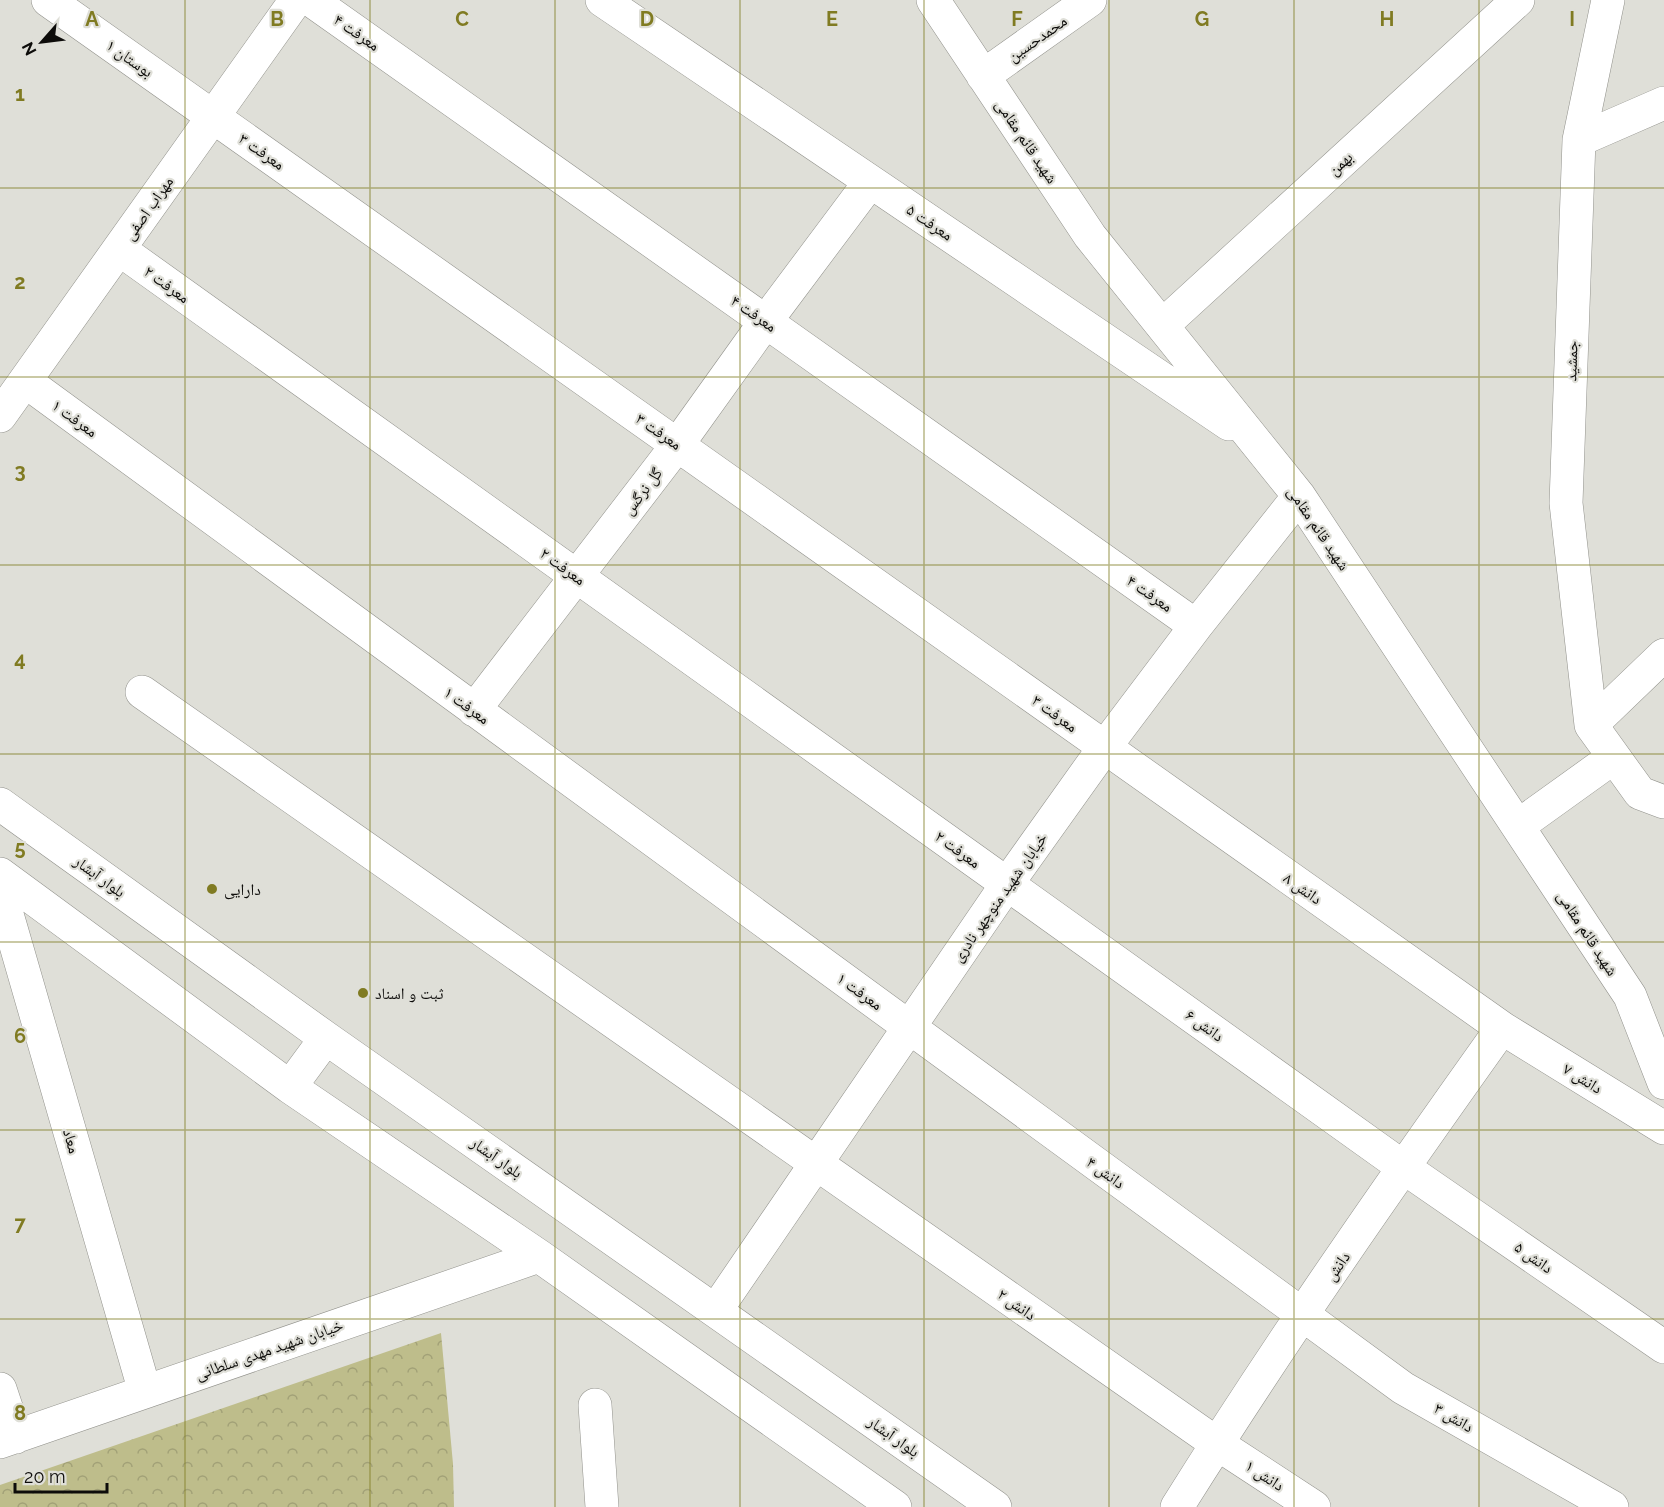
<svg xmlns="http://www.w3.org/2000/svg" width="1664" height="1507" viewBox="0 0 1664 1507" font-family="Raleway,'Noto Naskh Arabic',sans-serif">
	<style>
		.park { fill: url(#park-crowns) }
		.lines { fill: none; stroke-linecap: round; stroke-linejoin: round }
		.minor-casing { stroke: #92928c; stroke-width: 34 }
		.minor { stroke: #fff; stroke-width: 33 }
		.grid { fill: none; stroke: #807b22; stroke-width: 1.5; stroke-opacity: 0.55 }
		.poi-dot { fill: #807b22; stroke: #dfdfd8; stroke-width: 2 }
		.labels { text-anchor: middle; stroke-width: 4.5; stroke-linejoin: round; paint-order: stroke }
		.street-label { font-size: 16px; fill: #0d0c0a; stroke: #dfdfd8 }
		.poi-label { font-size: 16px; fill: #0d0c0a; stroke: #dfdfd8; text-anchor: start }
		.grid-label { font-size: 20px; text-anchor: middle; font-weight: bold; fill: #807b22; stroke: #dfdfd8; stroke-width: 4.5; stroke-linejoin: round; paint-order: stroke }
	</style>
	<defs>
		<pattern id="park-crowns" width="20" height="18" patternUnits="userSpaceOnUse" patternTransform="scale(1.5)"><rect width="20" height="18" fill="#bebd8b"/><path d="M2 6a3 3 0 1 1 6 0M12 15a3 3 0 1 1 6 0" fill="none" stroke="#a2a177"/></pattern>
	</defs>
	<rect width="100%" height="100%" fill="#dfdfd8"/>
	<!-- park -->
	<path class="park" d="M441,1333L453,1464L454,1507H0V1485Z"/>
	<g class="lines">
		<defs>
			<path id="minor" d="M48,0L1502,1028L1664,1128
				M311,0L1196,626
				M602,0L1229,424
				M933,0L1090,236L1299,496L1630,996L1664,1083
				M1608,0L1579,140L1566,503L1591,725L1640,793L1664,802
				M983,76L1090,0
				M1579,140L1664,103
				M119,249L1403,1167L1664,1347
				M1163,325L1518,0
				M25,381L1403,1388L1612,1507
				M0,416L296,0
				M142,692L1216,1443L1314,1507
				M474,710L678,444L766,321L870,182
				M1591,725L1664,655
				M0,804L326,1038L995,1507
				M1518,826L1614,757
				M0,874L290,1087L539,1256L895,1507
				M0,890L145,1392
				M290,1087L326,1038
				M716,1310L1007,884L1104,748L1196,626L1299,496
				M0,1389L16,1437
				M595,1405L602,1507
				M0,1442L539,1256
				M1177,1507C1279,1344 1390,1185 1502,1028"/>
		</defs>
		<!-- minor casing -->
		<use href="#minor" class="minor-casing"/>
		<!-- minor -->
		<use href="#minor" class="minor"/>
	</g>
	<!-- grid -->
	<path class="grid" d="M185,0V1507M370,0V1507M555,0V1507M740,0V1507M924,0V1507M1109,0V1507M1294,0V1507M1479,0V1507M0,188H1664M0,377H1664M0,565H1664M0,754H1664M0,942H1664M0,1130H1664M0,1319H1664"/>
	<!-- markers -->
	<g class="poi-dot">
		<circle cx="212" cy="889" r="6"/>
		<circle cx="363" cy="993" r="6"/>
	</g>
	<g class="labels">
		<!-- street labels -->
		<g class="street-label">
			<text transform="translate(357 32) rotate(35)" y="6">معرفت ۴</text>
			<text transform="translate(1037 38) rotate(-35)" y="6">محمدحسین</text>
			<text transform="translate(130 58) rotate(35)" y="6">بوستان ۱</text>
			<text transform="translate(1027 141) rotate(56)" y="6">شهید قائم مقامی</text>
			<text transform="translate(262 151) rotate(35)" y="6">معرفت ۳</text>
			<text transform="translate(1340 163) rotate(-42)" y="6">بهمن</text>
			<text transform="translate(148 208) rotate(-55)" y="6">مهراب اصفی</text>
			<text transform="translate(930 222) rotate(34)" y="6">معرفت ۵</text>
			<text transform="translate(167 284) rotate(36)" y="6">معرفت ۲</text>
			<text transform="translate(754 313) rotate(35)" y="6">معرفت ۴</text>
			<text transform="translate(1571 361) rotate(-88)" y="6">جمشید</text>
			<text transform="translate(75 418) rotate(36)" y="6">معرفت ۱</text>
			<text transform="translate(659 431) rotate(35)" y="6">معرفت ۳</text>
			<text transform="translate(642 491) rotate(-53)" y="6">گل نرگس</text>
			<text transform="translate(1319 528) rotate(56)" y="6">شهید قائم مقامی</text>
			<text transform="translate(563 566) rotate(36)" y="6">معرفت ۲</text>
			<text transform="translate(1150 593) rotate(35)" y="6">معرفت ۴</text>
			<text transform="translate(467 705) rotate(36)" y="6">معرفت ۱</text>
			<text transform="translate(1055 713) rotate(36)" y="6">معرفت ۳</text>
			<text transform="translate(958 849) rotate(36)" y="6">معرفت ۲</text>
			<text transform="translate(100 876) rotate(36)" y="6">بلوار آبشار</text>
			<text transform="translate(1303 888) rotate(35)" y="6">دانش ۸</text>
			<text transform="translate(999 897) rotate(-55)" y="6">خیابان شهید منوچهر نادری</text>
			<text transform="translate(1588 933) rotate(57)" y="6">شهید قائم مقامی</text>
			<text transform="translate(860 991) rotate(36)" y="6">معرفت ۱</text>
			<text transform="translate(1205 1025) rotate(36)" y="6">دانش ۶</text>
			<text transform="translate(1583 1078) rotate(32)" y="6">دانش ۷</text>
			<text transform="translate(72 1141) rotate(74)" y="6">معاد</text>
			<text transform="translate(497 1157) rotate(35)" y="6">بلوار آبشار</text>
			<text transform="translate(1106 1172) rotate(36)" y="6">دانش ۴</text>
			<text transform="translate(1534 1257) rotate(35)" y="6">دانش ۵</text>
			<text transform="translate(1337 1266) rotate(-56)" y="6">دانش</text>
			<text transform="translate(1017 1304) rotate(35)" y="6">دانش ۲</text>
			<text transform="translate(269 1349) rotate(-19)" y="6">خیابان شهید مهدی سلطانی</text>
			<text transform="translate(1454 1417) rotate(30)" y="6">دانش ۳</text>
			<text transform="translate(894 1436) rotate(35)" y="6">بلوار آبشار</text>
			<text transform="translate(1265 1475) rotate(33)" y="6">دانش ۱</text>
		</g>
		<!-- poi labels -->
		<g class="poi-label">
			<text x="224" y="895">دارایی</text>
			<text x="375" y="999">ثبت و اسناد</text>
		</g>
	</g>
	<g class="grid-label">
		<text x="92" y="26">A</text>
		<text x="277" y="26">B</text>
		<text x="462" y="26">C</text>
		<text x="647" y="26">D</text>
		<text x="832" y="26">E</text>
		<text x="1017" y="26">F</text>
		<text x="1202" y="26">G</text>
		<text x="1387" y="26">H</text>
		<text x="1572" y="26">I</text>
		<text x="20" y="101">1</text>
		<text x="20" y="289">2</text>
		<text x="20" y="478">3</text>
		<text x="20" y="666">4</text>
		<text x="20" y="855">5</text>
		<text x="20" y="1043">6</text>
		<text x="20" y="1231">7</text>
		<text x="20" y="1420">8</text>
	</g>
	<!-- north arrow -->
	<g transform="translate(42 42) rotate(242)" stroke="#dfdfd8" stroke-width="4.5" paint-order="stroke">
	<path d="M0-4.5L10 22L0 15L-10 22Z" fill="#0d0c0a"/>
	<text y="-9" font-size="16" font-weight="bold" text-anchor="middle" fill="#0d0c0a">N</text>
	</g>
	<!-- scale -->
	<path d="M15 1483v9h92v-9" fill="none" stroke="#0d0c0a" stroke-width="3"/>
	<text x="24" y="1483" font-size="18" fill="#0d0c0a" stroke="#dfdfd8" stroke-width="4.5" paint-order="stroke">20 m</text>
</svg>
